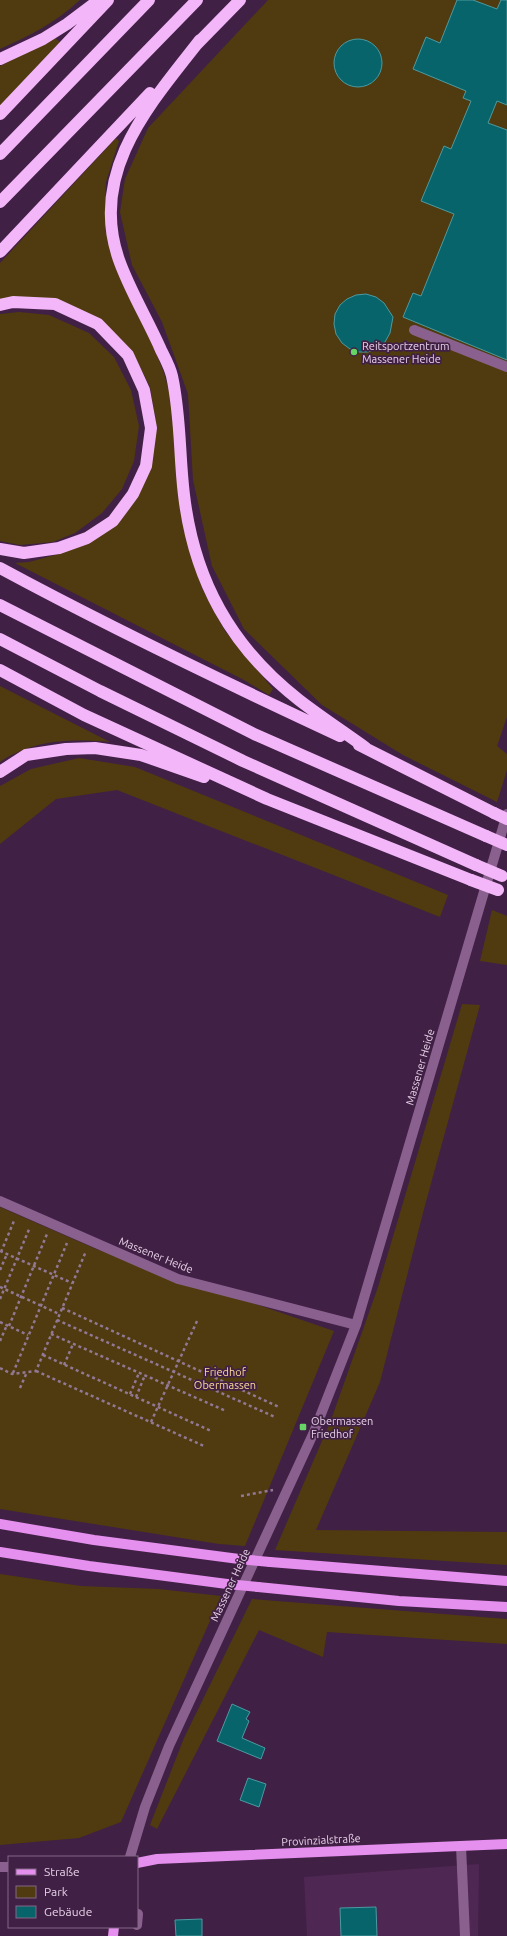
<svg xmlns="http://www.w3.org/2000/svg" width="507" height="1936" viewBox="0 0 507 1936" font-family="Ubuntu,sans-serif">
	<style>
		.built { fill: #4e2752 }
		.green { fill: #4f3b0f }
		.building { fill: #08646b; stroke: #4c9aa1 }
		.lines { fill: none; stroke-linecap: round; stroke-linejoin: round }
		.path { stroke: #937896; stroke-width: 2.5; stroke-dasharray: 3 3; stroke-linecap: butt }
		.minor { stroke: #8a618e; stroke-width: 10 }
		.major { stroke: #e58fee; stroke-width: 10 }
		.highway { stroke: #f3b6f9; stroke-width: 12 }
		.major-bridge { stroke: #e58fee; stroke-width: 10 }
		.highway-bridge { stroke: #f3b6f9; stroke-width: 12 }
		.poi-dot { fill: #67d466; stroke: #412045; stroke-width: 1.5 }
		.labels { text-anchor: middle; stroke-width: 3.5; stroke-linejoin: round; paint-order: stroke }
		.poi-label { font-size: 11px; fill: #e6d1e8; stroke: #412045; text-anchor: start }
		.street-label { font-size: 11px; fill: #e6d1e8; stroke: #412045 }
		.park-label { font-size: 11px; fill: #fdda96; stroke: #412045 }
	</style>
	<rect width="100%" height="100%" fill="#412045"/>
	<!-- built -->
	<path class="built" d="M479,1864L478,1936H307L304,1877Z"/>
	<!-- green -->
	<path class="green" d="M0,0H80C53,24 33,34 0,49Z
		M268,0H507V717L497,746L507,754V770L497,802L403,755L322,705L244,629L212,566L193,480L188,394L162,322L132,265L120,212L125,179L148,128Z
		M55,38L60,42L0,106V66Z
		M116,138L119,141L106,182L105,220L116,264L149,336L164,373L176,416L187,538L202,588L225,631L273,689L269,695L244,680L15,563L29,562L62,553L118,523L157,428L150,387L133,353L55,299L0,300V263Z
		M19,312L49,315L89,333L114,357L131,390L139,426L134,461L122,489L102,513L75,533L53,542L20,545L0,541V314Z
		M0,686L110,742C71,739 35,739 0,762Z
		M79,758L135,767L448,895L440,917L117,790L56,799L0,844V786L31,769Z
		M492,910L507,916V965L480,961Z
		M462,1004L480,1005L424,1209L380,1382L316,1530L507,1532V1565L275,1550L331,1420L378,1287Z
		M0,1207L96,1249L334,1331L245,1546L219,1544L0,1509Z
		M0,1574L81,1586L159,1589L221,1596L121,1822L79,1838L0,1845Z
		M252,1599L507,1619V1644L327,1632L323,1657L259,1630L157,1829L150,1825L184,1738Z"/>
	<!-- building -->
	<path class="building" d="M457,0H473L497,9L501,0H507V105L497,101L488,123L507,130V360L403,317L413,293L421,296L454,214L421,201L444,146L451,149L471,101L463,98L466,91L413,69L426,37L440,43Z
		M334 63a24 24 0 1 1 48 0a24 24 0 1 1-48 0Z
		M366,294L376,297L384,303L393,317L390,333L385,342L378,348L368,352H359L350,349L342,343L336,334L334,324L335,314L340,305L347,299L356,295Z
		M232,1704L250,1712L246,1719L249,1721L242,1738L265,1748L261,1759L217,1741Z
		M248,1778L266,1784L259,1807L240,1800Z
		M376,1907L377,1936H341L340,1908Z
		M202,1919V1936H176L175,1920Z"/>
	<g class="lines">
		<!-- path -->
		<path class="path" d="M0,1251L72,1283
			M1,1252L14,1221
			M0,1270L7,1254
			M0,1287L59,1314
			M0,1299L30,1227
			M62,1308L279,1407
			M57,1320L275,1417
			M0,1322L28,1335
			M9,1326L47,1234
			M51,1334L226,1411
			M0,1341L7,1325
			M43,1355L211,1431
			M64,1365L73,1344
			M0,1368L12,1374L36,1371L86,1251
			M36,1371L204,1446
			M13,1373L67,1243
			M20,1388L27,1372
			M130,1394L139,1373
			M136,1397L145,1375
			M151,1422L197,1321
			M241,1496L273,1490"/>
		<!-- minor -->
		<path class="minor" d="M414,330L507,367
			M0,1201L178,1279L356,1325
			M461,1846L465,1936
			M130,1857L145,1807L169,1746L314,1432L356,1325L507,814
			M0,1867H9
			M137,1925L138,1914"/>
		<!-- major -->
		<path class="major" d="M0,1524L94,1540L239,1559
			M0,1552L89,1566L227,1584
			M270,1562L507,1581
			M258,1587L399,1601L507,1607
			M137,1863L157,1859L507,1844
			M113,1936L114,1927"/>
		<!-- highway -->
		<path class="highway" d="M200,40C150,104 88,172 119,260C130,291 148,320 161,350C165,358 170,367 172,376C181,417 179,454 184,495C194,580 231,647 299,700C321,717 344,732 366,748
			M196,45L240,0
			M0,59L43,39L67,24L99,0
			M0,114L108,0
			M0,154L149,0
			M0,202L197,0
			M0,252L150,93
			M0,305L13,302L55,304L98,324L128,355L144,390L151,428L146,466L133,494L113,521L87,538L59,548L24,553L0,549
			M0,568C111,628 226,683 340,736
			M0,605L254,734L486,836
			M0,639L100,691L243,761L476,865
			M0,670L84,715L267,799L471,880
			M359,745L494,813
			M0,772L26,755L66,749L95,748L141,755L204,777"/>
		<!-- major-bridge -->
		<path class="major-bridge" d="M239,1559L270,1562
			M227,1584L258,1587"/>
		<!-- highway-bridge -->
		<path class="highway-bridge" d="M494,813L507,819
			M486,836L507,845
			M476,865L502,876
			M471,880L498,890"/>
	</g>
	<!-- markers -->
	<g class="poi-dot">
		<circle cx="354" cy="352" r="4"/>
		<rect x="299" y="1423" width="8" height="8" rx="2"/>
	</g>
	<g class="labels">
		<!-- poi labels -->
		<g class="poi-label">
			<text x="362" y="350">Reitsportzentrum<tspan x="362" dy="13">Massener Heide</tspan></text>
			<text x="311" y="1425">Obermassen<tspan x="311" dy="13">Friedhof</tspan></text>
		</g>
		<!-- street labels -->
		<g class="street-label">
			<text transform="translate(420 1067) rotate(-74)" y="4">Massener Heide</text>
			<text transform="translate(156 1255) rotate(22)" y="4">Massener Heide</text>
			<text transform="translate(230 1585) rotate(-65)" y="4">Massener Heide</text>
			<text transform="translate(321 1840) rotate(-3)" y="4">Provinzialstraße</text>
		</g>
		<!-- park labels -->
		<g class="park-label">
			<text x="225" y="1376">Friedhof<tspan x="225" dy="13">Obermassen</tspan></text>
		</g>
	</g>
	<!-- legend -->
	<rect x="8" y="1856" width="130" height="72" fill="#412045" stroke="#836786"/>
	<rect x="16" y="1869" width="20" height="6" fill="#e58fee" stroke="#836786"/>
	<text x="44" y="1876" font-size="12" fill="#e6d1e8">Straße</text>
	<rect x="16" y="1886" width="20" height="12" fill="#4f3b0f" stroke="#836786"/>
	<text x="44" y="1896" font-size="12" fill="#e6d1e8">Park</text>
	<rect x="16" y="1906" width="20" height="12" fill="#08646b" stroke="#836786"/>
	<text x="44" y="1916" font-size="12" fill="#e6d1e8">Gebäude</text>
</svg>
